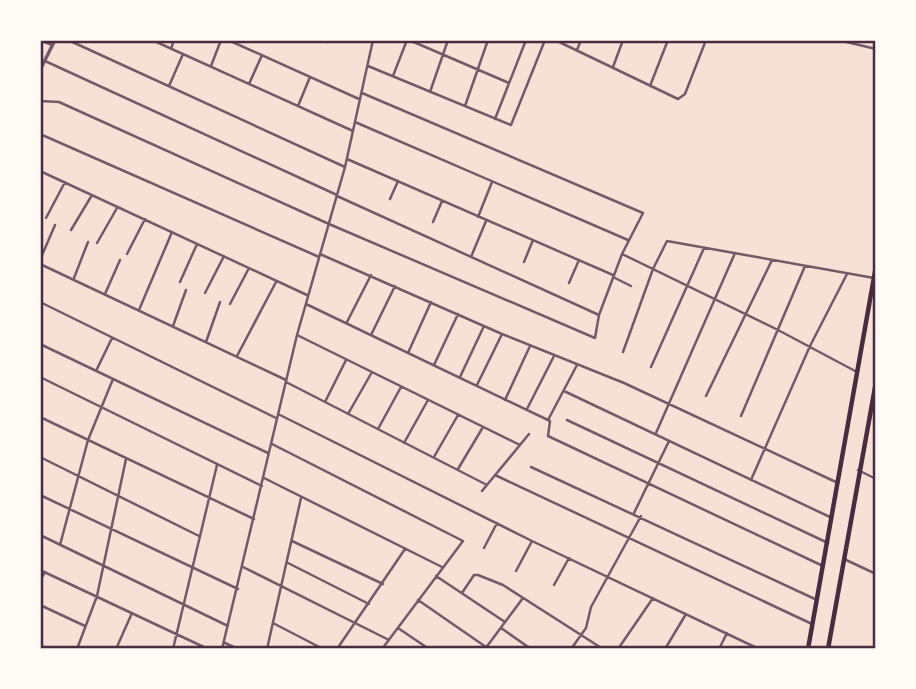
<svg xmlns="http://www.w3.org/2000/svg" width="916" height="689" viewBox="0 0 916 689" font-family="'DejaVu Sans',sans-serif">
	<style>
		.lines { fill: none; stroke-linecap: round; stroke-linejoin: round }
		.minor { stroke: #755966; stroke-width: 2.5 }
		.tertiary { stroke: #755966; stroke-width: 3.5 }
		.secondary { stroke: #4a2c40; stroke-width: 4.5 }
		.neatline { fill: none; stroke: #4a2c40; stroke-width: 2.5 }
	</style>
	<rect width="100%" height="100%" fill="#f7e1d7"/>
	<g class="lines">
		<!-- minor -->
		<path class="minor" d="M40,40L52,45
			M68,40L345,167
			M152,40L353,131
			M228,40L359,99
			M409,40L509,83
			M555,40L678,99L685,94L706,40
			M838,40L876,49
			M327,42V40
			M171,49L174,40
			M577,50L581,40
			M45,61L337,195
			M211,66L221,40
			M368,66L511,125L545,40
			M613,67L623,40
			M393,76L407,40
			M249,84L262,55
			M169,86L183,54
			M650,86L668,40
			M430,92L448,40
			M40,101L59,102L329,224L595,338L599,315L622,254L643,213L362,93
			M298,106L310,77
			M465,106L488,40
			M495,119L526,40
			M355,122L628,240
			M40,134L319,257
			M347,159L613,275
			M40,171L307,295
			M337,196L599,315
			M390,199L398,181
			M478,217L492,182
			M46,218L65,182
			M433,222L442,201
			M71,230L92,195
			M97,243L117,208
			M127,254L145,219
			M320,254L502,334L624,383L838,483
			M622,254L778,330L857,372
			M471,257L486,221
			M40,260L55,225
			M524,262L533,240
			M40,264L286,380
			M613,277L631,286
			M74,278L88,242
			M180,282L197,244
			M569,283L579,260
			M205,293L224,256
			M105,294L120,260
			M40,302L276,418
			M230,304L249,268
			M306,304L550,421L548,436L823,566
			M139,310L172,232
			M347,322L371,275
			M173,326L186,290
			M297,335L520,445
			M371,335L395,286
			M206,342L220,302
			M40,344L268,453
			M623,352L653,269L667,241L874,278
			M408,353L431,302
			M237,356L276,282
			M434,365L458,314
			M651,367L704,248
			M96,371L112,338
			M40,377L262,486
			M460,377L484,326
			M286,382L487,485
			M477,385L502,334
			M564,391L832,518
			M706,396L772,260
			M505,400L530,346
			M325,402L346,360
			M527,409L554,356
			M278,414L532,541L759,649
			M348,414L372,372
			M741,416L805,266
			M40,417L254,519
			M548,420L577,365
			M567,420L828,543
			M378,429L401,387
			M656,433L735,253
			M404,443L428,400
			M272,444L463,541L382,649
			M40,457L199,536
			M434,457L458,415
			M531,467L817,600
			M458,469L483,427
			M858,470L876,479
			M495,475L812,624
			M264,478L442,567
			M751,480L810,346L847,274
			M482,491L529,434
			M40,495L238,589
			M634,513L669,441
			M40,535L228,626
			M292,541L383,584
			M60,545L88,440L113,379
			M484,548L497,523
			M844,559L876,574
			M288,563L369,604
			M243,567L389,640
			M40,570L208,649
			M516,571L532,541
			M436,576L505,622
			M40,581L45,572
			M554,585L569,558
			M462,593L474,575H478L503,585L603,649
			M418,600L486,647
			M40,605L85,626
			M273,623L323,649
			M398,628L429,649
			M501,628L531,649
			M225,643L238,649
			M40,645L48,649
			M77,649L97,596L126,459
			M116,649L132,613
			M173,649L217,465
			M222,649L297,335L345,167L373,40
			M267,649L301,498
			M337,649L405,549
			M485,649L523,598
			M571,649L586,628L591,607L641,516
			M618,649L653,598
			M665,649L686,614
			M719,649L727,633"/>
		<!-- tertiary -->
		<path class="tertiary" d="M40,70L55,40"/>
		<!-- secondary -->
		<path class="secondary" d="M808,649L876,266
			M828,649L876,382"/>
	</g>
	<!-- border -->
	<rect width="916" height="689" fill="none" stroke="#fffaf5" stroke-width="84"/>
	<rect x="42" y="42" width="832" height="605" class="neatline"/>
</svg>
